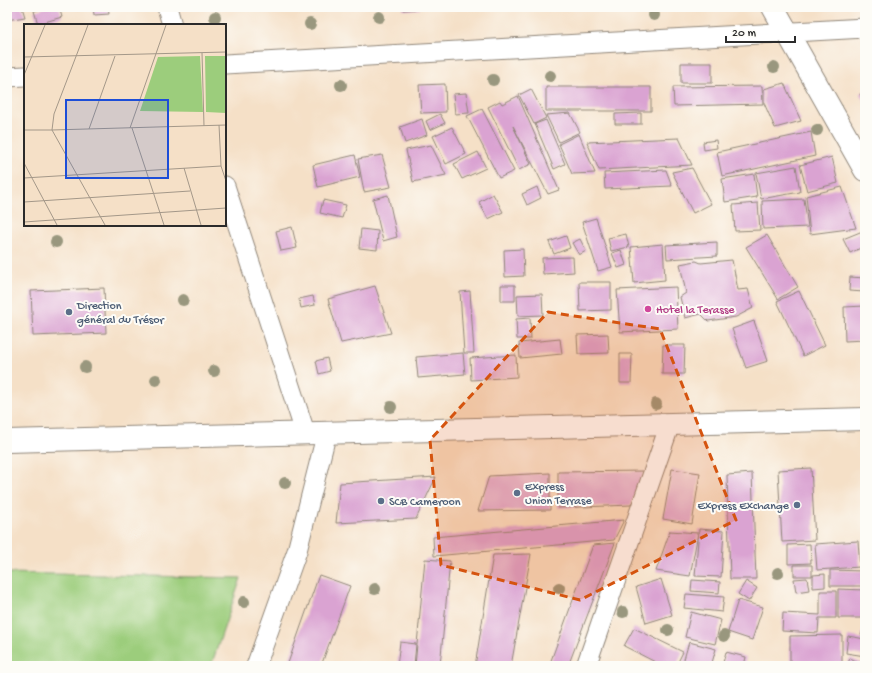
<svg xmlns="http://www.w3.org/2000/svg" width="872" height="673" viewBox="0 0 872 673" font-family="'Gochi Hand',sans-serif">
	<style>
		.green { fill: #9ccd7c; stroke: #647c54 }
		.building { fill: #daa3d2 }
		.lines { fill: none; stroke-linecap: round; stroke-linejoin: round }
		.street-casing { stroke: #908679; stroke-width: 21 }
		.secondary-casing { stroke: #908679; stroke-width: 24 }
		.highway-casing { stroke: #908679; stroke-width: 24 }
		.street { stroke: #fff; stroke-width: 19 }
		.secondary { stroke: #fff; stroke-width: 22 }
		.highway { stroke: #fff; stroke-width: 22 }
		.tree { fill: #99977e }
		.marked { fill: #d5540f; fill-opacity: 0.2; stroke: #d5540f; stroke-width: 3; stroke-dasharray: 8 5; stroke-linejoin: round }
		.hotel-dot { fill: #d1479c; stroke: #fdfcf7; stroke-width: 1.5 }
		.service-dot { fill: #5c6f8a; stroke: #fdfcf7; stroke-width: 1.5 }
		.labels { text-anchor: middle; stroke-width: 4; stroke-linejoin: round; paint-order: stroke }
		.service-label { font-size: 12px; fill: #4e5e75; stroke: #fdfcf7; text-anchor: start }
		.hotel-label { font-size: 12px; fill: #b23c85; stroke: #fdfcf7; text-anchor: start }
		.inset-road { fill: none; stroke: #a49889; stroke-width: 1 }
		.view { fill: #1d4ed8; fill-opacity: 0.15; stroke: #1d4ed8; stroke-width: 2 }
		.inset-edge { fill: none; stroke: #2b2b2b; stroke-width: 2 }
	</style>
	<rect width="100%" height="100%" fill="#fdfcf7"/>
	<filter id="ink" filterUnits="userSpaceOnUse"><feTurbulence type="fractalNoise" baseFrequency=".025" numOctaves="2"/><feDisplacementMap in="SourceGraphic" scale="8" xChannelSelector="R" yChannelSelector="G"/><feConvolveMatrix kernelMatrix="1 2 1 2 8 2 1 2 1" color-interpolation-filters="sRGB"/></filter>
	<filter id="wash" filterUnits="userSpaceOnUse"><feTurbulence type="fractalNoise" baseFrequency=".012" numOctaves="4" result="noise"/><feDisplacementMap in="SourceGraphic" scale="16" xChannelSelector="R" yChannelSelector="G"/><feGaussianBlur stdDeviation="0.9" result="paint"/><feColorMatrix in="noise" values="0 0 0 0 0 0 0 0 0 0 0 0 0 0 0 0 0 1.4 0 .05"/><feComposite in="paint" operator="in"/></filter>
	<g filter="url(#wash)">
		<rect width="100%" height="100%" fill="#f5e0c7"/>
		<!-- green -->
		<path class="green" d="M7,573L241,578L211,666H7Z"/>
		<g id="blocks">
			<!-- building -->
			<path class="building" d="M7,7H22L25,17L7,20Z
				M47,7H59L62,17L38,24L34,11Z
				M93,7H108L109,14L94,15Z
				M403,7H420V9L403,10Z
				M681,63H712V83H681Z
				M784,83L801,121L775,128L764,103V89Z
				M445,84L446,112L421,113L419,85Z
				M762,86L763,104L674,106L673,87Z
				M546,87H651V111H546Z
				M531,89L546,118L534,124L519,95Z
				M865,91V103L860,94Z
				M466,93L469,113L455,114L453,94Z
				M518,96L559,190L548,194L513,126L531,164L519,170L488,107L500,101L502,104Z
				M482,109L514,171L499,178L467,116Z
				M570,113L580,132L559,142L546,115Z
				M641,113V124H615V114Z
				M440,114L445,123L430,130L426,121Z
				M422,119L427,135L405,143L400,127Z
				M546,120L565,164L554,169L535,124Z
				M452,127L466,154L446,164L433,136Z
				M811,132L815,156L722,176L717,152Z
				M579,134L595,173L572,174L559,144Z
				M679,138L692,165L599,170L587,142Z
				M716,140L717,148L704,150L703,142Z
				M431,145L446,175L413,182L406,150Z
				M478,152L486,168L462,179L454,164Z
				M355,155L360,177L318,187L313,165Z
				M382,155L391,187L364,192L358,159Z
				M832,157L838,183L807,191L800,165Z
				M796,166L800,192L761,199L756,173Z
				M692,168L711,204L693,213L672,172Z
				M666,170L672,186L605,189L604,173Z
				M754,174L757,197L725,202L722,179Z
				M537,187L541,198L527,205L522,194Z
				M842,187L856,228L810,234L806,196Z
				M493,194L503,212L488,219L479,202Z
				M388,195L397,237L383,241L373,199Z
				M804,199L808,227L763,229L762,201Z
				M323,200L346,205L342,218L320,213Z
				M758,203L760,230L735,231L733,205Z
				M596,218L612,267L598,271L582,222Z
				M292,227L297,248L281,251L276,231Z
				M361,229L378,231L377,250L359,248Z
				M865,230V246L850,253L843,239Z
				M626,234L629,247L611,251L608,238Z
				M767,235L798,287L778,299L746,247Z
				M566,236L570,248L554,254L549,242Z
				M580,239L586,251L579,255L572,243Z
				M717,242V256L667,259L666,245Z
				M663,244L665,280L634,283L631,247Z
				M523,249L524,276L505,277L504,250Z
				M621,250L626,265L618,268L612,253Z
				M573,257L574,272L543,274L542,258Z
				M732,260L738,290L748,289L753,308L736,317L708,321L701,314L685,318L680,297L686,293L680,264L696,261L701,263Z
				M850,277L865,278V292L849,291Z
				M579,282H611V310L580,311Z
				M501,285H515V301H501Z
				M375,286L391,333L341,343L328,299Z
				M676,287L678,329L620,332L617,290Z
				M104,288L106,333L33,336L31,291Z
				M470,291L474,353H464L460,292Z
				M799,291L825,345L803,356L777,301Z
				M542,294L543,315L518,316L517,295Z
				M313,296L315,305L301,308L299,299Z
				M865,306V340L845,341L844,307Z
				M530,318L531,339H517L516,319Z
				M754,321L768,361L746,368L732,329Z
				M608,334L609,353L578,354L577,335Z
				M560,339L562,354L520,358L519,343Z
				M663,345H685L684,374H662Z
				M463,353L465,374L418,378L416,357Z
				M620,354H632L631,383H620Z
				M516,355L517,377L471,380L470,358Z
				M327,358L330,371L319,374L316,361Z
				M811,468L815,540L782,542L778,470Z
				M672,469L700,473L692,524L663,519Z
				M645,471L631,505L558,508V472Z
				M550,473V510L478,511L489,476Z
				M752,473L756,579H730L727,475Z
				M436,477L416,519L336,523L340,483Z
				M624,520L614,540L434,556L433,537Z
				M699,529L724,531L721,577L695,576Z
				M670,531L698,533L690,576L656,571Z
				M858,541L860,567L817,570L815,544Z
				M615,543L568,666H549L593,545Z
				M810,544L811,563L788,564V545Z
				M531,554L511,666H475L493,555Z
				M425,559L450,561L440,666H415Z
				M794,565H812V576H794Z
				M830,570L864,571V586H830Z
				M825,574V587L813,588V575Z
				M319,575L350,586L321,666H287Z
				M807,578L809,590L796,592L794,579Z
				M661,579L672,615L646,623L636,587Z
				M692,580L720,582L719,593L691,591Z
				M746,581L757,588L749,601L738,594Z
				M838,589L865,590V618H838Z
				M820,591H836V618H819L818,633L782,631L783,613L820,615Z
				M686,594L724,597L722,612L684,608Z
				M738,600L763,607L752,640L728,632Z
				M691,612L721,620L715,644L685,637Z
				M865,625V637L861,635Z
				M634,628L683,652L676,666H663L624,646Z
				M842,635V666H790V636Z
				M848,636L865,639V656L846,653Z
				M400,642L416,644L414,666H397Z
				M689,642L716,649L711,666H682Z
				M726,652L746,657L744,666H722Z
				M850,658L865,665V666H847Z"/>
		</g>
	</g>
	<g filter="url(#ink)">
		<use href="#blocks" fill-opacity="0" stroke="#908679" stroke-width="1"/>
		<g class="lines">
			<defs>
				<path id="street" d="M167,7L172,25
					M225,64L865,28
					M7,77L25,76
					M225,186L305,432
					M256,666L297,551L327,432
					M586,666L670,424"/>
				<path id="secondary" d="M7,441L865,419"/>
				<path id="highway" d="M773,7L865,170"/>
			</defs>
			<!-- street casing -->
			<use href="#street" class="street-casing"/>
			<!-- secondary casing -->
			<use href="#secondary" class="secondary-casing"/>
			<!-- highway casing -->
			<use href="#highway" class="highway-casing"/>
			<!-- street -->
			<use href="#street" class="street"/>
			<!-- secondary -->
			<use href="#secondary" class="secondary"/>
			<!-- highway -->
			<use href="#highway" class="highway"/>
		</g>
		<!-- trees -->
		<g class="tree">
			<circle cx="654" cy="15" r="6"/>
			<circle cx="215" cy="17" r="6"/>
			<circle cx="379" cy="17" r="6"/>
			<circle cx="310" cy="24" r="6"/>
			<circle cx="774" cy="67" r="6"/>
			<circle cx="550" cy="76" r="6"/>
			<circle cx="493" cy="80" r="6"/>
			<circle cx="341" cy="85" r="6"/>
			<circle cx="817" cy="130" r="6"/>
			<circle cx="56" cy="242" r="6"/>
			<circle cx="183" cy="300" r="6"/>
			<circle cx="85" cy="367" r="6"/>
			<circle cx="214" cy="371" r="6"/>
			<circle cx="156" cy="380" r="6"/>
			<circle cx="656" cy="404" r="6"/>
			<circle cx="391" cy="407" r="6"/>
			<circle cx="285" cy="483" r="6"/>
			<circle cx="778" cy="573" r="6"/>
			<circle cx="559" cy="588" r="6"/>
			<circle cx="375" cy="589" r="6"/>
			<circle cx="244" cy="602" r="6"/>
			<circle cx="623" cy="612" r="6"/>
			<circle cx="668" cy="630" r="6"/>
			<circle cx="724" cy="636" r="6"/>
		</g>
	</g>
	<!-- marked area -->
	<path class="marked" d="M548,312L660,329L736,520L580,600L441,565L430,440Z"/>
	<!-- markers -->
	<circle class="hotel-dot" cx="648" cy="309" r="4"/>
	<g class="service-dot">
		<circle cx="69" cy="312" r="4"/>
		<circle cx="517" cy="493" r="4"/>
		<circle cx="381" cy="501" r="4"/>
		<circle cx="797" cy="505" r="4"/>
	</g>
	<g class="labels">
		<!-- service labels -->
		<g class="service-label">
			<text x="77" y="309">Direction<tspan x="77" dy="14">général du Trésor</tspan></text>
			<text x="525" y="490">Express<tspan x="525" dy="14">Union Terrase</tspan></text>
			<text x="389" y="505">SCB Cameroon</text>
			<text x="789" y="509" text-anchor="end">Express Exchange</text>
		</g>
		<!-- hotel labels -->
		<g class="hotel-label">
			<text x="656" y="313">Hotel la Terasse</text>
		</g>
	</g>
	<!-- overview -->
	<g transform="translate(24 24)">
		<rect width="202" height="202" fill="#f5e0c7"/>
		<path d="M176,32L179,88L116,87L134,33ZM181,32H202V89L182,88Z" fill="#9ccd7c"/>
		<path class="inset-road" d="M64,1L30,90L28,106L202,101M178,29L180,102M0,33L202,28M0,51L21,1M195,101L197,142L202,157M106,104L142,1M108,104L140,201M65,105L91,32M0,106H28L81,201M0,139L33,201M160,144L177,201M0,154L197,142M0,178L166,167M0,198L202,184"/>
		<path class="view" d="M42,76H144V154H42Z"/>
		<rect width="202" height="202" class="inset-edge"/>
	</g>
	<!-- margin -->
	<rect width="872" height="673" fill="none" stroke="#fdfcf7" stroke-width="24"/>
	<!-- scale -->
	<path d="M726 36v6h69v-6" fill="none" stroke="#2b2b2b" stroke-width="2"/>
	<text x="732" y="36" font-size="12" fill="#2b2b2b" stroke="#fdfcf7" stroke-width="3" paint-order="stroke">20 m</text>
</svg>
